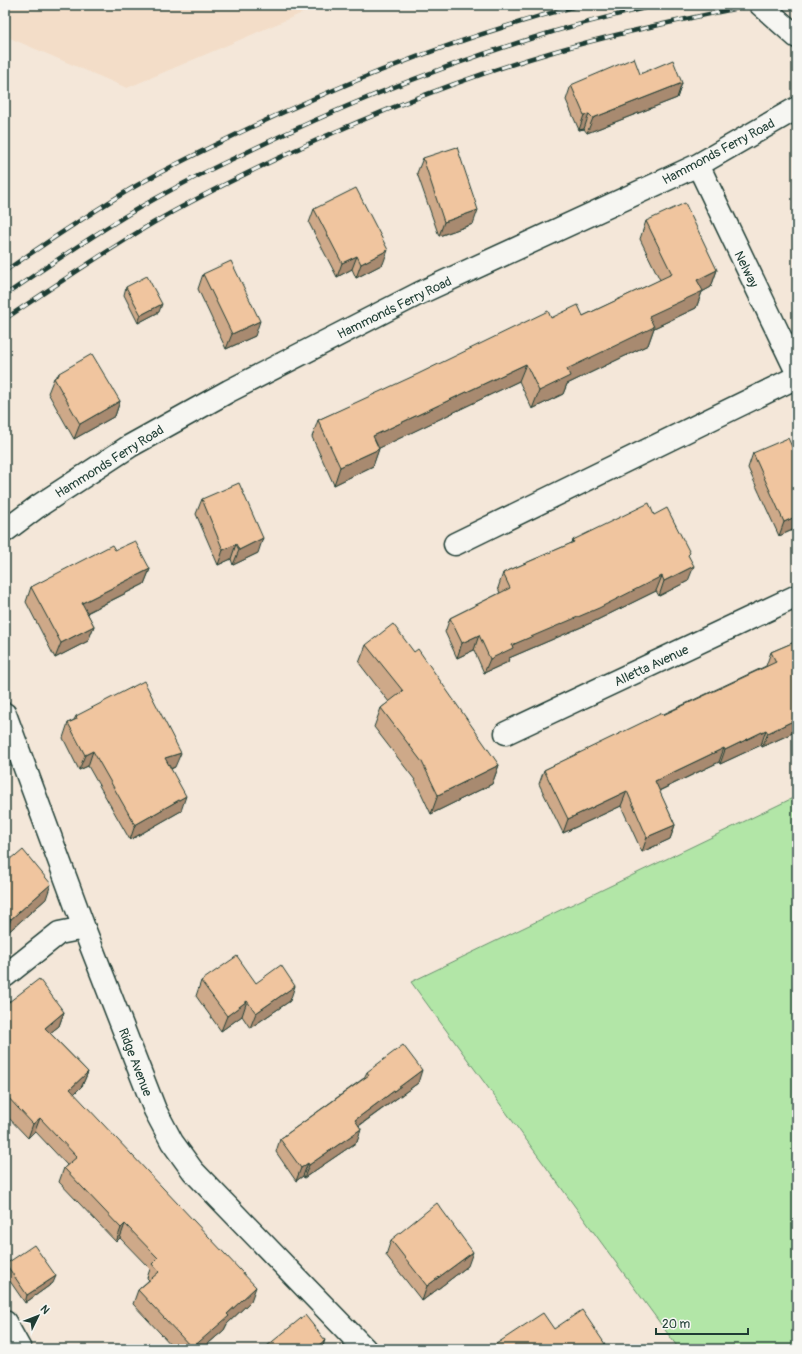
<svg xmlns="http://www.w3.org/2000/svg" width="802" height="1354" viewBox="0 0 802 1354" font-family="Pangolin,sans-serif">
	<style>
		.built { fill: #f3ddc8 }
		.green { fill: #b2e6a7; stroke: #68926e }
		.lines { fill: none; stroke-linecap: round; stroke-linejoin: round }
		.minor-casing { stroke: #1f3d34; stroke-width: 25 }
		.minor { stroke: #f6f6f2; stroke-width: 22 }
		.rail-casing { stroke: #1f3d34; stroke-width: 4.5 }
		.rail { stroke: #f6f6f2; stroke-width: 3; stroke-dasharray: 9; stroke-linecap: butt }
		.wall { fill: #cea989; stroke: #1f3d34 }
		.shaded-wall { fill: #a88a6f; stroke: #1f3d34 }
		.building { fill: #f0c59f; stroke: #1f3d34 }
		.labels { text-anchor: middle; stroke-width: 3; stroke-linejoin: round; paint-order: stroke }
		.street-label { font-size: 13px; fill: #1f3d34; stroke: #f6f6f2 }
	</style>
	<rect width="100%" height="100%" fill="#f4e7d9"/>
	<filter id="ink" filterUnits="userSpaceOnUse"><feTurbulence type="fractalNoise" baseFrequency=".025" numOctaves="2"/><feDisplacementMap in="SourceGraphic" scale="8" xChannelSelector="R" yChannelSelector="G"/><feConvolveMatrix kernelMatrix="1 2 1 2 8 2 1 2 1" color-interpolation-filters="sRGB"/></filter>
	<g filter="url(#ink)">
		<!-- built -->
		<path class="built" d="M5,5H321L127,88L5,36Z"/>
		<!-- green -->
		<path class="green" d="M797,796V1349H679L411,982Z"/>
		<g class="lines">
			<defs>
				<path id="minor" d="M761,5L797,37
					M698,165L797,372
					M5,531L37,507L130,446L229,391L420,293L698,165L797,108
					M455,544L797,377
					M5,714L84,928L155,1110L172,1142L193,1171L365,1349
					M506,733L797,596
					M5,976L59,933L84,928
					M5,1322L20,1349"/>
			</defs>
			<!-- minor casing -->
			<use href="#minor" class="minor-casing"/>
			<!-- minor -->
			<use href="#minor" class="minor"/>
			<defs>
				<path id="rail" d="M5,271C47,242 90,213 134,187C165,169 198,153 231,137C343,82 459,37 580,5
					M5,295C51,264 97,232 144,205C176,187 208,170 241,155C340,106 443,65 549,33C585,22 621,14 657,5
					M5,319C54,286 103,253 153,223C189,202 225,184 262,166C356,120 455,80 556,51C621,32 687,19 752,5"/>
			</defs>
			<!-- rail casing -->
			<use href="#rail" class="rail-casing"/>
			<!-- rail -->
			<use href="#rail" class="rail"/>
		</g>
		<!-- wall -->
		<path class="wall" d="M640,74L682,83L677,98L587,133L584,129L579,130L566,100L571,85Z
			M423,158L473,224L439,236L417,173Z
			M314,209L383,264L356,278L352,269L337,277L309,223Z
			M646,221L717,270L711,287L702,292L696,308L654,328L648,345L567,384L563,394L532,409L519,381L379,448L373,466L334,485L312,437L318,420L551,318L583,316L660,280L640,239Z
			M203,274L255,336L226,349L198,289Z
			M126,287L159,312L138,323L124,295Z
			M59,373L120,401L115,416L74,439L48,393L54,378L58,375Z
			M753,453L797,528L779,536L748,468Z
			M202,499L258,553L233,565L231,559L218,565L196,514Z
			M654,515L689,557L688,581L659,596L656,591L593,622L509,658L508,662L484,673L474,650L457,658L445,632L450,618L500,593L498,588L503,573L572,543L573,540Z
			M115,550L150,569L144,584L87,613L94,626L88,641L55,658L26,602L31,587Z
			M797,641V731L762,747L761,745L720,764L719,762L659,791L675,825L670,839L642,852L621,806L563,833L539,784L544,770L766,666L771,652Z
			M366,645L499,765L492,784L431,814L415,780L374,727L381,708L389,702L359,663Z
			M76,716L175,767L171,769L181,811L130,840L88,766L79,770L63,738L68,723L74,720Z
			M5,863L46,899L6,934L5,933Z
			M201,981L256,983L290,1001L250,1028L242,1016L221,1031L196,996Z
			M5,1005L64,1012L59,1026L50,1033L88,1072L82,1086L74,1094L251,1301L227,1324L224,1330L202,1349H175L133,1304L138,1290L149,1280L147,1278L150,1269L120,1238L116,1242L59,1182L64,1168L67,1165L35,1131L28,1138L5,1114Z
			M367,1072L418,1083L359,1126L361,1129L357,1142L304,1178L303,1176L296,1181L276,1152L280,1139L364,1078Z
			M391,1240L468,1266L422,1301L386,1255Z
			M6,1264L53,1283L25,1303L5,1274V1267Z"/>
		<!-- shaded-wall -->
		<path class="shaded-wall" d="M682,83L677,98L587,133L593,118Z
			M589,114L584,129L579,130L584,115Z
			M478,210L473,224L439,236L444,222Z
			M388,250L383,264L356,278L361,264Z
			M357,256L352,269L337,277L342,263Z
			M717,270L711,287L702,292L696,308L654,328L648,345L567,384L563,394L532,409L539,391L567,369L649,316L697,280Z
			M162,304L159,312L138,323L141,315Z
			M260,321L255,336L226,349L232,334Z
			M526,364L519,381L367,454L373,436Z
			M120,401L115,416L74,439L80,424Z
			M379,449L373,466L334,485L340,467Z
			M797,516V528L779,536L784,522Z
			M263,538L258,553L233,565L239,550Z
			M236,544L231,559L218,565L223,550Z
			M694,566L688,581L659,596L664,581Z
			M150,569L144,584L76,618L82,603Z
			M662,576L656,591L593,622L509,658L508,662L484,673L490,659L512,645Z
			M94,626L88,641L55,658L61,643Z
			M479,635L474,650L457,658L462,643Z
			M797,719V731L762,747L768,733Z
			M766,730L761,745L720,764L725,750Z
			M724,748L719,762L650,795L655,781Z
			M93,751L88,766L79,770L85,755Z
			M181,753L175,767L160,773L165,758Z
			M499,765L492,784L431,814L438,795Z
			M627,791L621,806L563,833L568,819Z
			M186,796L181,811L130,840L135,825Z
			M675,825L670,839L642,852L647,837Z
			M51,884L46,899L6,934L11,919Z
			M10,918L5,932V922Z
			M295,986L290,1001L250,1028L256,1013Z
			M247,1001L242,1016L221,1031L227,1016Z
			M64,1012L59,1026L40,1041L45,1028Z
			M422,1070L418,1083L350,1132L355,1120Z
			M88,1072L82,1086L65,1103L70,1089Z
			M40,1118L35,1131L28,1138L33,1124Z
			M361,1129L357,1142L304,1178L309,1165Z
			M308,1163L303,1176L296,1181L301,1168Z
			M125,1224L120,1238L116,1242L121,1228Z
			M473,1252L468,1266L422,1301L427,1286Z
			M56,1276L53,1283L25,1303L27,1295Z
			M256,1287L251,1301L227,1324L224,1330L202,1349H192V1348L227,1314Z
			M325,1340L322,1349H314Z
			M605,1344L603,1349H598Z"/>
		<!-- building -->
		<path class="building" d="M634,58L640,74L673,60L682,83L593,118L589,114L584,115L571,85Z
			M457,147L478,210L444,222L423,158Z
			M356,188L388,250L361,264L357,256L342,263L314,209Z
			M685,203L717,270L697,280L703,291L649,316L654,327L567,369L570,376L539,391L526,364L373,436L379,449L340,467L318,420L418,374L548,311L551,318L578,305L583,316L672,274L646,221Z
			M231,261L260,321L232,334L203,274Z
			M147,276L162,304L141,315L126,287Z
			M92,354L120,401L80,424L54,378L59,375V373Z
			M788,438L797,458V516L784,522L753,453Z
			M239,483L263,538L239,550L236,544L223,550L202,499Z
			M649,503L654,515L667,508L690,553L688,555L694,566L664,581L662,576L599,608L512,645L513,648L490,659L479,635L462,643L450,618L510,588L503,573L574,542L573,540Z
			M135,541L150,569L82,603L94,626L61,643L31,587L112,545L115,550Z
			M393,624L414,652L418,649L499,765L438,795L422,762L381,708L403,691L366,645Z
			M797,641V719L768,733L766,730L725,750L724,748L655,781L675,825L647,837L627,791L568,819L544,770L662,713L663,715L776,662L771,652Z
			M144,681L181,753L165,758L186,796L135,825L93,751L85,755L68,723L77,719L76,716Z
			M23,850L51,884L11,919L10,918L5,922V863L15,855L16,856Z
			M237,956L256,983L281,965L295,986L256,1013L247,1001L227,1016L201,981Z
			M39,979L64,1012L45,1028L88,1072L70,1089L256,1287L227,1314L229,1316L192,1348L138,1290L159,1272L152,1264L158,1258L125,1224L121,1228L64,1168L77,1157L40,1118L33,1124L5,1094V1031L6,1030L5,1029V1005Z
			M403,1045L422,1070L355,1120L361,1129L309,1165L308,1163L301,1168L280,1139L369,1075L367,1072Z
			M437,1203L473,1252L427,1286L391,1240Z
			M34,1245L56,1276L27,1295L6,1264Z
			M582,1310L605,1344L598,1349H495L493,1346L543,1313L554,1329Z
			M305,1315L325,1340L314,1349H269L267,1346Z"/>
	</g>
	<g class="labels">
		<!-- street labels -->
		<g class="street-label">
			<text transform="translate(718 151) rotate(-28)" y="5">Hammonds Ferry Road</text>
			<text transform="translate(747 269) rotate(64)" y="5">Nelway</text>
			<text transform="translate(394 307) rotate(-26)" y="5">Hammonds Ferry Road</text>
			<text transform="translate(109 461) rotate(-32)" y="5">Hammonds Ferry Road</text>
			<text transform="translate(651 665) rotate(-25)" y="5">Alletta Avenue</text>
			<text transform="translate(136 1062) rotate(69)" y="5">Ridge Avenue</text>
		</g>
	</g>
	<!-- margin -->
	<rect width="802" height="1354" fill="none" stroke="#f6f6f2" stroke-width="20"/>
	<rect x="10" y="10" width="782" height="1334" fill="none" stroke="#1f3d34" stroke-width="1.5" filter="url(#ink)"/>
	<!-- north arrow -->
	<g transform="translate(38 1316) rotate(47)" stroke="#f6f6f2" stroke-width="3" paint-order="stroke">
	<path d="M0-3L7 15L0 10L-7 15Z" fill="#1f3d34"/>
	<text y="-6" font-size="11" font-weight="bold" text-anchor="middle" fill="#1f3d34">N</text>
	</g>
	<!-- scale -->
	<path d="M656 1328v6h92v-6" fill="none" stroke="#1f3d34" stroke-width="2"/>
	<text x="662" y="1328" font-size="12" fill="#1f3d34" stroke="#f6f6f2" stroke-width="3" paint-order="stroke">20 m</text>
</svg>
